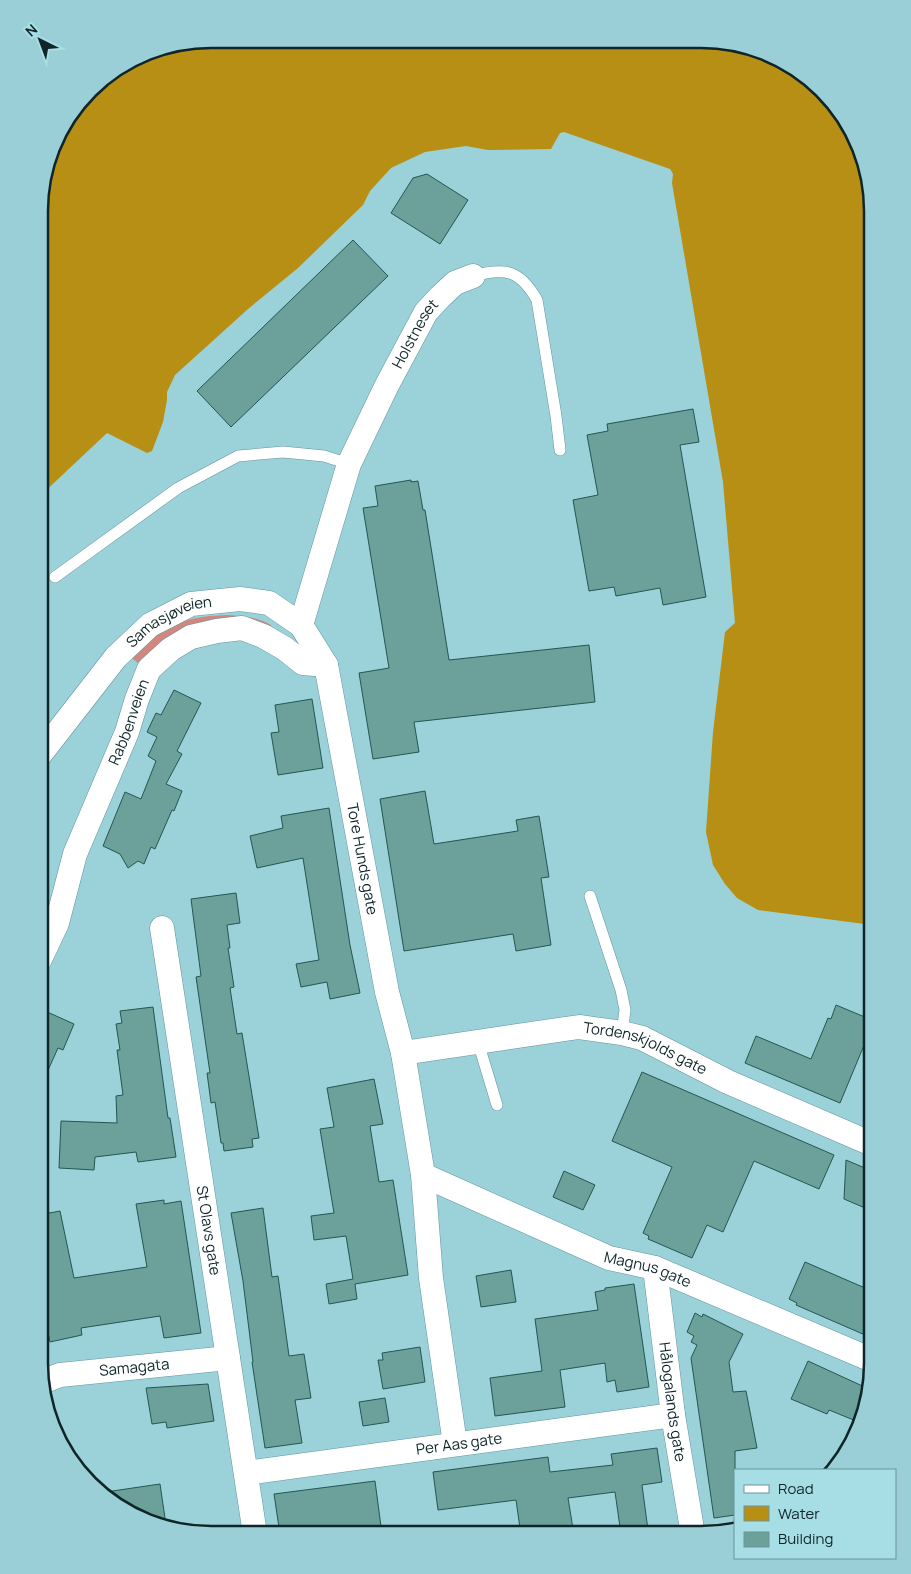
<svg xmlns="http://www.w3.org/2000/svg" width="911" height="1574" viewBox="0 0 911 1574" font-family="Manrope,sans-serif">
	<style>
		.green { fill: #d1877e }
		.water { fill: #b78f14 }
		.building { fill: #6ba09b; stroke: #225752 }
		.lines { fill: none; stroke-linecap: round; stroke-linejoin: round }
		.lane-casing { stroke: #61959d; stroke-width: 12 }
		.street-casing { stroke: #61959d; stroke-width: 25 }
		.lane { stroke: #fff; stroke-width: 11 }
		.street { stroke: #fff; stroke-width: 24 }
		.labels { text-anchor: middle; stroke-width: 4; stroke-linejoin: round; paint-order: stroke }
		.street-label { font-size: 15px; fill: #0f2528; stroke: #a7dee6 }
		.rim { fill: none; stroke: #0f2528; stroke-width: 2.5 }
	</style>
	<rect width="100%" height="100%" fill="#9bd1d9"/>
	<!-- green -->
	<path class="green" d="M227,615C243,616 258,617 271,625L270,628L225,619L209,620L191,626L142,666L129,656C140,648 151,636 163,630C183,618 205,616 227,615Z"/>
	<!-- water -->
	<path class="water" d="M211,39L734,42L813,81L863,155L872,211V925L758,910L737,898L725,884L713,865L706,832L713,732L725,632L735,623L723,482L672,183L673,174L670,169L564,132L560,133L551,149L488,150L466,146L425,152L391,168L370,191L363,205L298,268L248,309L175,375L167,392V400L163,422L152,451L147,453L107,433L40,496V189L57,134L97,82L145,52Z"/>
	<!-- building -->
	<path class="building" d="M427,174L468,200L440,244L391,213L413,178Z
		M353,240L388,276L231,427L197,391Z
		M693,409L699,442L680,445L706,597L663,605L660,588L616,596L614,587L589,591L573,500L598,495L587,435L608,431L607,424Z
		M411,480V482L418,481L423,510H425L449,660L589,645L595,702L414,722L419,752L373,759L359,673L389,668L363,508L378,506L375,486Z
		M174,690L201,703L177,751L182,754L166,784L182,791L174,811L172,810L155,849L151,847L144,864L138,861L128,868L120,854L103,846L125,792L141,799L156,761L148,756L157,737L147,732L156,713L161,715Z
		M312,699L323,768L278,775L271,733L279,732L275,705Z
		M425,791L434,844L518,831L516,820L539,816L549,877L541,878L551,945L516,951L513,934L404,951L380,799Z
		M329,808L350,945L360,993L330,999L327,982L301,987L296,964L319,960L303,858L257,868L250,836L283,828L281,816Z
		M236,893L240,923L227,925L230,948H228L234,987L230,988L237,1034L242,1033L259,1138L252,1139L253,1147L224,1151L223,1143H221L215,1102L211,1103L207,1073H210L196,977L201,976L191,899Z
		M836,1005L872,1020V1026L840,1103L745,1063L756,1036L811,1059L828,1018L831,1019Z
		M153,1007L168,1118H170L176,1157L138,1162L136,1152L95,1157L94,1170L59,1168L61,1121L117,1123L116,1096L123,1095L117,1050H120L116,1024L122,1023L120,1011Z
		M45,1011L74,1024L63,1050L58,1048L39,1090V1023Z
		M642,1072L834,1155L819,1189L754,1161L723,1232L707,1225L692,1258L648,1239L649,1236L643,1233L672,1167L612,1141Z
		M374,1079L383,1124L370,1126L379,1182L393,1180L408,1275L355,1284L357,1299L329,1304L326,1284L353,1279L346,1236L314,1240L311,1216L334,1213L320,1129L334,1127L327,1088Z
		M846,1160L872,1171V1211L844,1199Z
		M564,1171L595,1185L583,1210L553,1197Z
		M164,1200V1204L181,1201L201,1333L164,1338L160,1316L81,1328L82,1335L50,1342L39,1288V1215L60,1211L74,1278L147,1267L136,1204Z
		M263,1208L272,1277L278,1276L289,1356L304,1354L311,1398L295,1400L302,1443L265,1448L252,1362H253L243,1281L231,1213Z
		M805,1262L872,1291V1338L796,1305L797,1303L789,1299Z
		M511,1270L516,1302L481,1307L476,1276Z
		M634,1284L649,1387L617,1392L615,1380L607,1382L605,1363L560,1370L565,1407L495,1416L490,1378L542,1371L535,1319L598,1310L595,1292L605,1290V1288Z
		M695,1313L702,1317L703,1314L743,1334L729,1362L733,1392L746,1391L757,1448L735,1451V1515L714,1518L691,1358L697,1345L691,1342L694,1336L687,1332Z
		M420,1347L425,1382L383,1389L378,1360H383L382,1353Z
		M808,1361L869,1389L863,1419L861,1423L829,1410L827,1414L791,1399Z
		M208,1384L214,1421L167,1428L166,1422L152,1424L146,1388Z
		M385,1398L389,1422L363,1426L359,1402Z
		M657,1448L662,1482L642,1485L648,1530L621,1534L615,1492L568,1498L574,1535H521L516,1500L438,1510L433,1472L548,1457L550,1472L613,1465L611,1454Z
		M375,1481L382,1534H280L274,1494Z
		M160,1484L166,1525L106,1500L99,1493Z"/>
	<g class="lines">
		<defs>
			<path id="lane" d="M473,276C505,267 520,270 537,300L556,416L560,450
				M55,577L178,488L238,456L283,452L324,456L349,464
				M590,896L621,990L625,1010L622,1033
				M478,1042L497,1105"/>
			<g id="street">
				<path id="s1" d="M301,625L349,464L387,385L426,312L440,297L455,283L473,276"/>
				<path id="s2" d="M39,756L116,657L150,625L191,604L240,599L269,603L301,625L326,665L387,992L403,1053L423,1175L431,1278L455,1444"/>
				<path id="s3" d="M162,928L255,1534"/>
				<path id="s4" d="M39,961L57,923L75,854L127,732L137,699L149,669L171,649L191,637L217,631L242,628L263,636L284,648L303,663L326,665"/>
				<path id="s5" d="M403,1053L579,1027L622,1033L642,1038L728,1082L872,1144"/>
				<path id="s6" d="M423,1175L609,1258L655,1268L872,1360"/>
				<path id="s7" d="M655,1268L673,1415L693,1535"/>
				<path id="s8" d="M42,1382L60,1375L228,1358"/>
				<path id="s9" d="M246,1473L673,1415"/>
			</g>
		</defs>
		<!-- lane casing -->
		<use href="#lane" class="lane-casing"/>
		<!-- street casing -->
		<use href="#street" class="street-casing"/>
		<!-- lane -->
		<use href="#lane" class="lane"/>
		<!-- street -->
		<use href="#street" class="street"/>
	</g>
	<g class="labels">
		<!-- street labels -->
		<g class="street-label">
			<text dy="5" stroke="none"><textPath href="#s1" startOffset="314">Holstneset</textPath></text>
			<text dy="5" stroke="none"><textPath href="#s2" startOffset="191">Samasjøveien</textPath></text>
			<text dy="5" stroke="none"><textPath href="#s4" startOffset="256">Rabbenveien</textPath></text>
			<text dy="5" stroke="none"><textPath href="#s2" startOffset="580">Tore Hunds gate</textPath></text>
			<text dy="5" stroke="none"><textPath href="#s5" startOffset="248">Tordenskjolds gate</textPath></text>
			<text dy="5" stroke="none"><textPath href="#s3" startOffset="306">St Olavs gate</textPath></text>
			<text dy="5" stroke="none"><textPath href="#s6" startOffset="244">Magnus gate</textPath></text>
			<text dy="5" stroke="none"><textPath href="#s8" startOffset="94">Samagata</textPath></text>
			<text dy="5" stroke="none"><textPath href="#s7" startOffset="135">Hålogalands gate</textPath></text>
			<text dy="5" stroke="none"><textPath href="#s9" startOffset="215">Per Aas gate</textPath></text>
		</g>
	</g>
	<!-- crop -->
	<path d="M0 0H911V1574H0ZM211 48H701A163 163 0 0 1 864 211V1363A163 163 0 0 1 701 1526H211A163 163 0 0 1 48 1363V211A163 163 0 0 1 211 48Z" fill="#9bcfd7" fill-rule="evenodd"/>
	<path class="rim" d="M211 48H701A163 163 0 0 1 864 211V1363A163 163 0 0 1 701 1526H211A163 163 0 0 1 48 1363V211A163 163 0 0 1 211 48Z"/>
	<!-- legend -->
	<rect x="734" y="1469" width="162" height="90" fill="#a7dee6" stroke="#6a949a"/>
	<rect x="744" y="1485" width="25" height="8" fill="#ffffff" stroke="#6a949a"/>
	<text x="778" y="1494" font-size="15" fill="#0f2528">Road</text>
	<rect x="744" y="1506" width="25" height="15" fill="#b78f14" stroke="#6a949a"/>
	<text x="778" y="1519" font-size="15" fill="#0f2528">Water</text>
	<rect x="744" y="1532" width="25" height="15" fill="#6ba09b" stroke="#6a949a"/>
	<text x="778" y="1544" font-size="15" fill="#0f2528">Building</text>
	<!-- north arrow -->
	<g transform="translate(40 40) rotate(318)" stroke="#a7dee6" stroke-width="4" paint-order="stroke">
	<path d="M0-4L9 19L0 12L-9 19Z" fill="#0f2528"/>
	<text y="-8" font-size="14" font-weight="bold" text-anchor="middle" fill="#0f2528">N</text>
	</g>
</svg>
